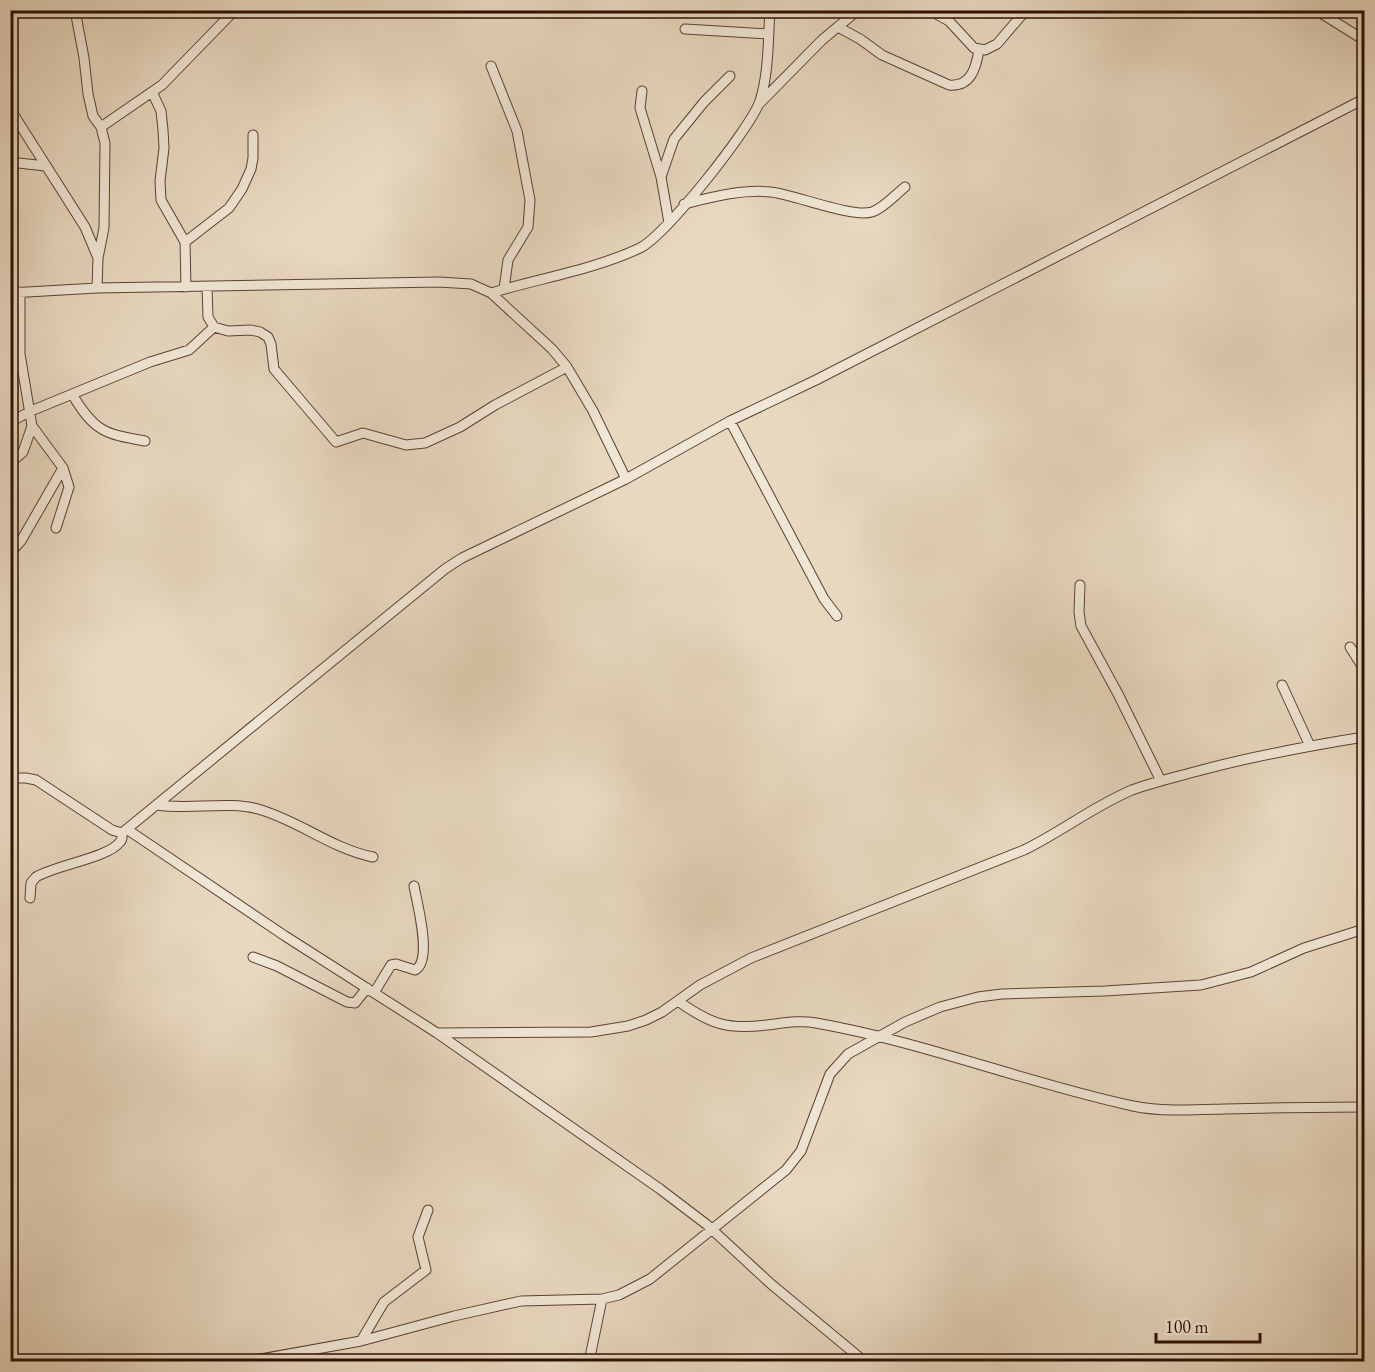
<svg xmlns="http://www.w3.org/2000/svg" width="1375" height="1372" viewBox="0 0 1375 1372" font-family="'EB Garamond',serif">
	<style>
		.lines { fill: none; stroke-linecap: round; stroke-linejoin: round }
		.minor-casing { stroke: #5b4132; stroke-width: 11 }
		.minor { stroke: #f0e6d5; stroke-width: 9 }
	</style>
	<rect width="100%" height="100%" fill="#e8d8bf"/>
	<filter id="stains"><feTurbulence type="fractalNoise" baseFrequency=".00333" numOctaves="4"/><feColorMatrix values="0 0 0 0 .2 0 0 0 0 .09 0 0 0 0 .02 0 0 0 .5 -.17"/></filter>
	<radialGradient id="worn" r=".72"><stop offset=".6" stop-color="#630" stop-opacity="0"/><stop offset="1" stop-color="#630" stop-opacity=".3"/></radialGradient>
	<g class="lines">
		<defs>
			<path id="minor" d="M75,10L84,58L88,94L93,116L101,127L105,143L104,228L98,258L97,288
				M929,10L949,21L974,48L985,50L997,44L1026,10
				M1316,10L1364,40
				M838,27L860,39L882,55L949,85C971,87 976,68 979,50
				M685,29L769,34
				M491,66L517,131L530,200L528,227L508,260L504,289
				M642,91L640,108L661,177L669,223
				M152,92L161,111L163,130L164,148L160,181L161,200L185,242L186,287
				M759,104L822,40L858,10
				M10,109L85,227L98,258
				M101,127L162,85L233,12
				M10,162L45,166
				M661,177L674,139L704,102L730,76
				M684,204C712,197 742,189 771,192C796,195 852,218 872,212C884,208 895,195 905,187
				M185,242L229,208L242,189L251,169L253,158V135
				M207,287L208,317L214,327L228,331L251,330L260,332L268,337L271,344L274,369L336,442L363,433L406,445L425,443L460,427L495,405L567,367
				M10,293L97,288L439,282L471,284L491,293L552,349L567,367L593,411L626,479L462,558L445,569L122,833L112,830L36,780L26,778H10
				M491,293C540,278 593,270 640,248C666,235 750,129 760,101C769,72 768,40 770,10
				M72,394C94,431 104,434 145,441
				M730,421L824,599L837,616
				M10,422L31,411L150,362L189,350L214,327
				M10,463L23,452L32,426
				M626,479L730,421L816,380L1364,99
				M56,528L69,487L63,468
				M10,553L21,541L63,468L32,426L20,354V292
				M1080,585L1079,612L1081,626L1118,694L1161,781
				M1350,647L1364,669
				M1282,685L1310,746
				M157,805C190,810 227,801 258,809C298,820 332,849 373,857
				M128,830L285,936L437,1033L660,1189L706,1224L771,1284L865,1362
				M30,898L31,883L36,877C56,865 108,858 120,842C123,839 122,838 122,833
				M253,957L277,966L347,1002L355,1003L367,988
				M374,993L391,965L396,964L415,970C433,961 417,903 414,886
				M678,1001C710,1024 727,1030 767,1025C784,1023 799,1020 816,1023C924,1042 1026,1083 1133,1106C1162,1112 1194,1110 1224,1109C1271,1108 1318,1107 1364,1107
				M437,1033L591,1032L628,1026L646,1020L662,1012L700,985L751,958L1024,850C1061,832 1094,806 1132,790C1154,782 1176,777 1198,771C1253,756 1308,746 1364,737
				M361,1341L384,1302L426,1270L418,1237L428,1210
				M244,1362L361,1341L454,1316L521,1301L602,1299L619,1295L650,1279L786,1170L801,1151L830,1074L848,1054L905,1022L940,1007L978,997L1002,994L1105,991L1201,985L1251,972L1304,948L1364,929
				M589,1362L602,1299"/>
		</defs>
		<!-- minor casing -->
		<use href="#minor" class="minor-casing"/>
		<!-- minor -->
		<use href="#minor" class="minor"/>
	</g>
	<!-- margin -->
	<rect width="1375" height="1372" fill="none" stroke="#e8d8bf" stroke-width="36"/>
	<rect x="12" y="12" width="1351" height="1348" fill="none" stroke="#2c0f03" stroke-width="3"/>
	<rect x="18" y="18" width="1339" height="1336" fill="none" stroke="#2c0f03" stroke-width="1.5"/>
	<!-- scale -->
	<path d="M1156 1333v9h104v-9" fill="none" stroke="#2c0f03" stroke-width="3"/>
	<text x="1165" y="1333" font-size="18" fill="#2c0f03" stroke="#f0e6d5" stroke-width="4.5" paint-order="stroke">100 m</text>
	<rect width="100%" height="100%" filter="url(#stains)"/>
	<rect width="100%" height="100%" fill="url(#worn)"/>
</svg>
